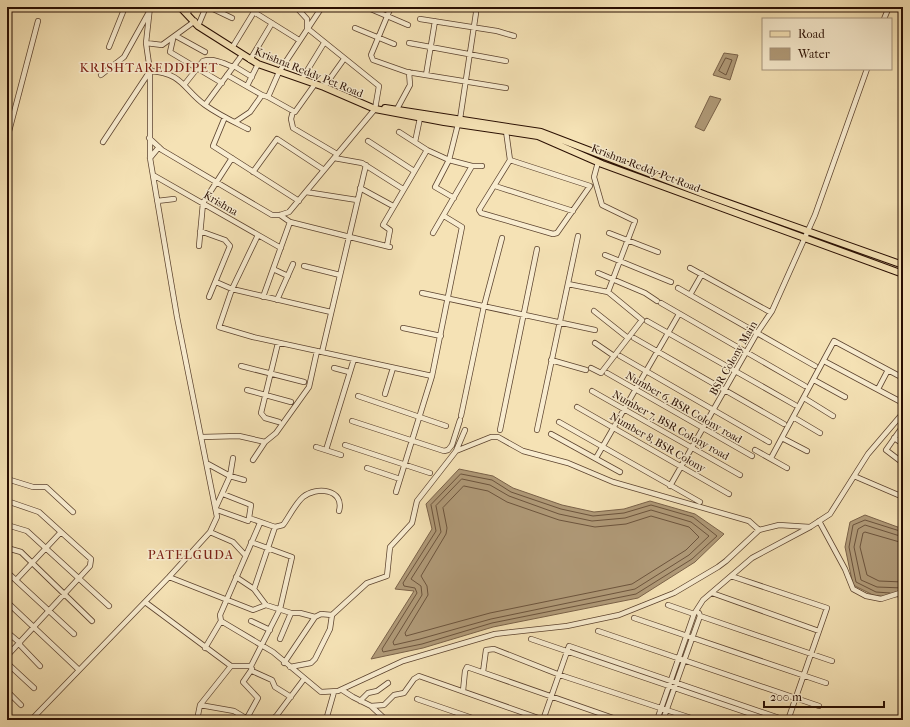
<svg xmlns="http://www.w3.org/2000/svg" width="910" height="727" viewBox="0 0 910 727" font-family="'IM FELL French Canon',serif">
	<style>
		.water { fill: #b09a78; stroke: #7a6249 }
		.lines { fill: none; stroke-linecap: round; stroke-linejoin: round }
		.shore { stroke: #6c543d; stroke-width: 1 }
		.minor-casing { stroke: #5c432f; stroke-width: 6 }
		.major-casing { stroke: #290e02; stroke-width: 8 }
		.minor { stroke: #f8eccf; stroke-width: 4.5 }
		.major { stroke: #f5e2b5; stroke-width: 6 }
		.labels { text-anchor: middle; stroke-width: 3; stroke-linejoin: round; paint-order: stroke }
		.street-label { font-size: 11px; fill: #290e02; stroke: #f8eccf }
		.quarter-label { font-size: 13px; letter-spacing: 1px; fill: #7a1f14; stroke: #f8eccf }
	</style>
	<rect width="100%" height="100%" fill="#f5e2b5"/>
	<filter id="stains"><feTurbulence type="fractalNoise" baseFrequency=".005" numOctaves="4"/><feColorMatrix values="0 0 0 0 .2 0 0 0 0 .09 0 0 0 0 .02 0 0 0 .5 -.17"/></filter>
	<radialGradient id="worn" r=".72"><stop offset=".6" stop-color="#630" stop-opacity="0"/><stop offset="1" stop-color="#630" stop-opacity=".3"/></radialGradient>
	<!-- water -->
	<path class="water" d="M724,53L738,55L730,80L713,75Z
		M710,96L721,99L704,131L695,127Z
		M459,469L493,476L513,488L562,505L594,512L624,509L650,501L695,514L724,534L695,562L638,598L493,627L423,648L371,659L414,591L395,589L432,529L426,504Z
		M865,515L903,529V597L875,596L853,585L845,547L850,522Z"/>
	<g class="lines">
		<!-- shore -->
		<path class="shore" d="M726,58L732,60L726,75L719,71Z
			M461,474L492,480L511,492L561,509L593,516L624,513L651,505L693,517L717,536L692,559L636,594L492,623L422,644L383,652L382,649L417,593L415,588L404,586L403,583L436,531L431,505Z
			M462,479L490,485L509,496L559,514L592,521L625,518L651,510L691,522L709,536L689,555L635,589L491,619L420,639L394,645L393,642L422,595L421,586L411,579L441,532L436,506Z
			M464,486L488,491L507,502L559,520L595,527L626,524L651,516L689,527L699,537L686,550L632,584L490,613L406,636L405,633L428,595L427,586L421,576L446,534L447,528L443,508Z
			M903,537L865,525L858,529L854,547L861,580L877,587L903,588
			M903,543L865,532L863,533L860,547L867,575L879,581L903,582
			M890,593L876,592L856,582L849,547L853,525L865,520L903,532"/>
		<defs>
			<path id="minor" d="M209,7L232,18
				M366,7L408,25
				M391,7L371,55L373,60L407,72L506,88
				M254,12L299,40
				M188,13L190,7
				M420,19L497,31L514,36
				M884,19L889,7
				M198,26L206,7
				M355,28L394,44
				M176,36L205,52
				M173,39L170,52L222,83
				M146,43L162,45L195,21
				M409,43L506,61
				M109,47L125,7
				M232,48L257,7
				M250,60L272,23
				M234,66L252,77
				M101,75L124,57L149,12
				M227,75L262,95
				M426,75L435,21
				M302,79L324,43
				M315,84L295,112L293,111L291,119L293,128L337,154
				M184,85L203,61C213,58 224,63 233,67
				M247,86L258,64
				M324,87L344,59
				M268,97L293,111
				M205,105L242,55
				M397,109L410,85L409,72
				M225,117L213,146L299,201
				M460,119L476,13L475,7
				M235,122L250,112L262,95L268,97L279,72L322,7
				M506,131L510,160L479,210L481,213L553,234L557,233L590,186L510,160
				M149,138L162,150L272,215H280L289,212L375,109L379,86L307,28V19L296,7
				M7,139L38,21
				M368,141L414,171
				M103,142L150,71C183,73 183,89 205,105C219,115 234,122 248,129
				M415,142L420,118
				M427,150L449,160L435,187L454,198
				M150,158L159,147
				M334,158L362,163L403,189
				M472,166H482
				M253,172L277,139L324,170
				M153,175L281,248
				M495,186L573,211
				M360,188L393,206
				M306,192L357,200
				M157,201L174,199
				M290,222L390,247
				M200,231L225,240L230,246L209,297
				M433,233L472,166L449,160L458,124
				M609,233L658,252
				M258,235L232,289L219,327L253,337L432,376
				M199,246L203,203L232,158
				M387,246L390,230L383,225L427,150L399,132
				M605,255L671,282
				M304,266L340,275
				M690,268L770,312
				M273,269L288,276
				M598,273L645,293L657,301
				M216,282L232,289L331,312
				M568,284L608,292
				M678,288L815,366
				M422,293L595,330
				M690,295L702,274
				M263,297L290,222L280,215
				M277,300L293,264
				M661,303L805,386
				M594,311L628,338
				M647,321L795,405
				M403,328L441,336
				M634,338L784,424
				M278,343L261,413L265,418L279,422
				M595,343L614,356
				M322,352L366,165
				M620,356L769,442
				M551,360L586,370
				M824,361L903,403
				M241,366L304,382
				M334,368L349,372
				M591,368L601,373L642,320L608,292L635,221L602,205L594,177L598,162
				M607,373L752,456
				M814,380L845,397
				M878,389L888,370
				M247,390L291,402
				M592,391L740,475
				M385,394L393,368
				M358,396L446,426
				M804,398L833,416
				M577,407L729,494
				M461,416L484,306L502,238
				M793,417L820,433
				M352,421L444,451L448,450L452,445L460,420
				M559,422L700,502
				M903,426L886,450L903,463
				M500,430L537,249
				M537,430L578,236
				M551,434L620,472
				M202,437L239,436L265,442L253,460
				M782,438L807,451
				M894,438L903,444
				M265,442L276,433L309,387L317,351
				M345,445L430,473
				M316,447L341,455
				M326,450L354,359
				M755,450L787,468
				M456,451L491,437H498L523,451L568,463L613,482L749,521L759,530
				M596,458L679,314
				M771,458L834,341L903,378
				M208,464L230,476L233,458
				M367,468L400,479
				M854,476L903,497
				M7,479L33,487H46L73,512
				M670,486L757,333L772,311L815,215L867,69
				M396,492L432,376L462,227L444,216
				M223,494L251,505L249,518
				M7,501L39,512L61,532
				M216,507L230,476L244,480
				M217,510L248,521L249,518L275,527L283,525C289,517 295,504 303,497C316,486 345,489 339,511
				M819,521L845,569L853,589L866,596L881,599L903,592
				M7,525L27,531L109,606
				M210,532L233,542L245,555
				M7,548L21,552L92,621
				M7,572L74,634
				M731,576L827,608L788,720
				M169,577L253,610L266,605
				M236,577L254,589L266,605L291,613H300L315,617
				M254,589L275,527
				M712,593L819,631
				M7,602L79,670
				M145,602L231,666H251L252,671L272,680L275,687L291,697
				M668,605L694,614
				M700,616L832,661
				M634,618L826,683
				M221,621L273,652L321,692L338,691L403,661L495,634L567,626L619,615L674,593L718,567L726,561L759,530L779,525L810,527
				M251,621L270,630
				M598,631L819,706
				M7,632L20,643
				M280,639L291,613
				M531,639L769,720
				M19,644L40,666
				M205,648L221,621L220,615L260,523
				M7,656L79,578L90,566L91,559L61,532L16,580
				M7,663L34,688
				M284,663L315,617L321,614L332,615
				M251,666L280,609L292,557L251,542
				M290,667L311,663L315,659L330,629L332,615L367,583L387,576L390,547L412,523L417,501L456,451L465,430
				M483,672L486,650L494,649L560,675L697,720
				M342,690L353,697L371,706L386,720
				M7,691L21,705
				M463,691L465,671L467,667L470,668L619,720
				M417,699L478,720
				M360,701L368,693L377,691L388,683
				M200,705L234,711L249,720
				M371,706L384,705L394,695L404,693L414,679L419,676L544,720
				M247,718L258,698L243,682L252,669
				M31,720L169,577L210,532L217,517L177,317L150,158V71L146,43L150,7
				M197,720L200,705L231,666
				M272,720L277,715L304,679
				M326,720L334,692
				M543,720L569,646L785,720
				M657,720L694,614L703,600L752,558L810,527L830,514L868,454L903,413
				M663,720L700,616L699,613"/>
			<path id="major" d="M180,7L198,26L258,64L324,87L375,109L444,122L538,136L602,164L903,274
				M385,108L541,132L706,195L903,265"/>
		</defs>
		<!-- minor casing -->
		<use href="#minor" class="minor-casing"/>
		<!-- major casing -->
		<use href="#major" class="major-casing"/>
		<!-- minor -->
		<use href="#minor" class="minor"/>
		<!-- major -->
		<use href="#major" class="major"/>
	</g>
	<g class="labels">
		<!-- street labels -->
		<g class="street-label">
			<text transform="translate(309 72) rotate(22)" y="4">Krishna Reddy Pet Road</text>
			<text transform="translate(646 168) rotate(21)" y="4">Krishna Reddy Pet Road</text>
			<text transform="translate(221 203) rotate(30)" y="4">Krishna</text>
			<text transform="translate(733 358) rotate(-60)" y="4">BSR Colony Main</text>
			<text transform="translate(684 407) rotate(30)" y="4">Number 6, BSR Colony road</text>
			<text transform="translate(671 425) rotate(29)" y="4">Number 7, BSR Colony road</text>
			<text transform="translate(658 442) rotate(30)" y="4">Number 8, BSR Colony</text>
		</g>
		<!-- quarter labels -->
		<g class="quarter-label">
			<text x="149" y="72">KRISHTAREDDIPET</text>
			<text x="191" y="559">PATELGUDA</text>
		</g>
	</g>
	<!-- margin -->
	<rect width="910" height="727" fill="none" stroke="#f5e2b5" stroke-width="24"/>
	<rect x="8" y="8" width="894" height="711" fill="none" stroke="#290e02" stroke-width="2"/>
	<rect x="12" y="12" width="886" height="703" fill="none" stroke="#290e02"/>
	<!-- legend -->
	<rect x="762" y="18" width="130" height="52" fill="#f8eccf" stroke="#a5937d"/>
	<rect x="770" y="31" width="20" height="6" fill="#f5e2b5" stroke="#a5937d"/>
	<text x="798" y="38" font-size="12" fill="#290e02">Road</text>
	<rect x="770" y="48" width="20" height="12" fill="#b09a78" stroke="#a5937d"/>
	<text x="798" y="58" font-size="12" fill="#290e02">Water</text>
	<!-- scale -->
	<path d="M764 701v6h120v-6" fill="none" stroke="#290e02" stroke-width="2"/>
	<text x="770" y="701" font-size="12" fill="#290e02" stroke="#f8eccf" stroke-width="3" paint-order="stroke">200 m</text>
	<rect width="100%" height="100%" filter="url(#stains)"/>
	<rect width="100%" height="100%" fill="url(#worn)"/>
</svg>
